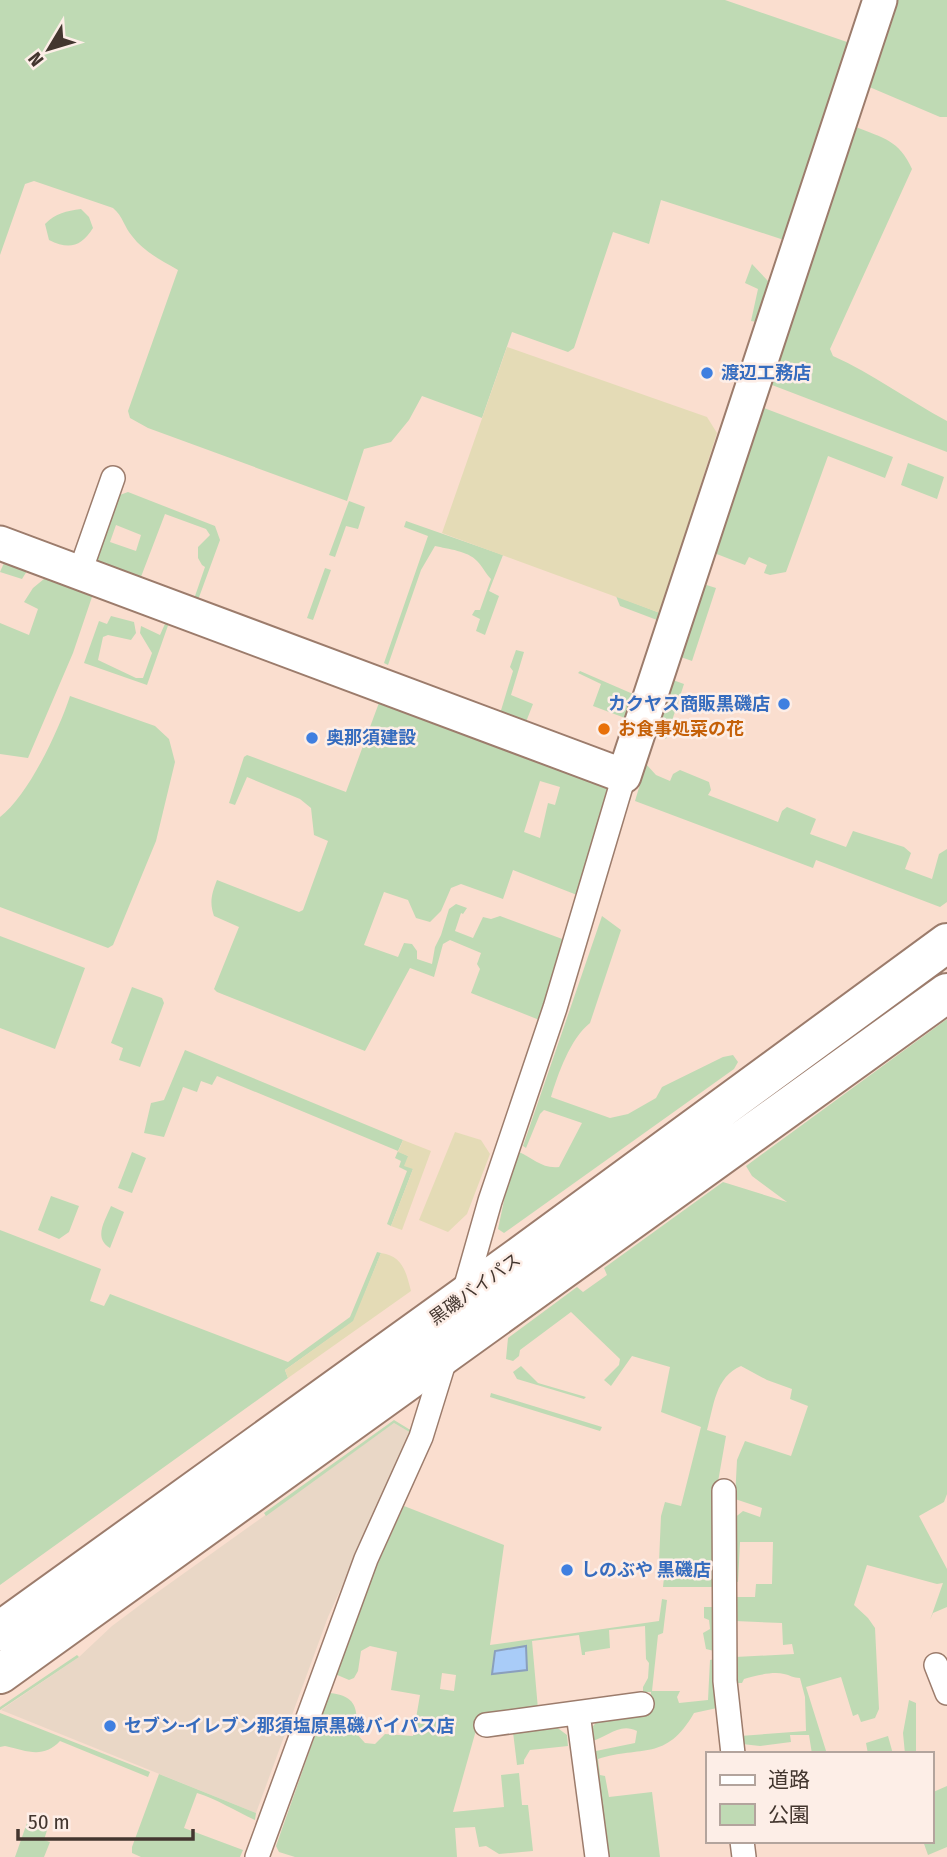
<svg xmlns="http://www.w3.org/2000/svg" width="947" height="1857" viewBox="0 0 947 1857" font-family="'Fira Sans Condensed','Noto Sans JP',sans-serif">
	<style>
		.commercial { fill: #e9d7c6 }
		.green { fill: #bfdab4; fill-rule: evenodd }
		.sand { fill: #e4dbb6 }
		.water { fill: #a9ccf8; stroke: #8a9fbc; stroke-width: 2 }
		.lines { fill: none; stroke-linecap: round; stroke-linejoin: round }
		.street-casing { stroke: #9c7c6c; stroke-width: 26 }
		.secondary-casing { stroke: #9c7c6c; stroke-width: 37 }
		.highway-casing { stroke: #9c7c6c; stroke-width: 42 }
		.street { stroke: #fff; stroke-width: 23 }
		.secondary { stroke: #fff; stroke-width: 33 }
		.highway { stroke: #fff; stroke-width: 38 }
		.shop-dot { fill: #3f7fe0; stroke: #fdeee7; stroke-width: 2.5 }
		.food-dot { fill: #e8710a; stroke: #fdeee7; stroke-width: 2.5 }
		.labels { text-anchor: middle; stroke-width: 5; stroke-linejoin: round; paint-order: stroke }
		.shop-label { font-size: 18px; font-weight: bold; fill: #366cbe; stroke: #fdeee7; text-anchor: start }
		.food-label { font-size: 18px; font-weight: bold; fill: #c56008; stroke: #fdeee7; text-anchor: start }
		.street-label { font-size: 18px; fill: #43362f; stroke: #fdeee7 }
	</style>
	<rect width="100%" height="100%" fill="#fadecf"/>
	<!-- commercial -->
	<path class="commercial" d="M394,1423L411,1433L328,1617L256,1813L1,1710L79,1657L112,1626L148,1599Z"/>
	<!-- green -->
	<path class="green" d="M0,0H725L847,42L850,48L787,241L661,200L649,244L613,232L574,348L568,352L512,332L482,418L422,396L409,420L391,442L364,449L347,501L148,428L130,418L128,411L178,270C161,260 144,252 132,236C124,227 123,216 113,208L34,181L25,184L0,255Z
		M888,0H947V117H940L867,86Z
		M856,127C883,138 899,140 912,169L830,349L833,356C873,374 908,400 947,421V452L772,385L766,372L846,131Z
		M81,209L89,217L93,228C81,247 69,250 49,240L45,224C56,213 66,211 81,209Z
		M752,264L768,281L757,322L751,321L758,289L745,283Z
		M759,406L893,457L885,478L828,456L786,572L770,575L764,573L767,565L749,557L745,565L709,551Z
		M908,463L944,477L937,499L901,485Z
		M128,492L215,526L220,540L198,600L194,599L205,567L202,565L198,558V547L210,535L206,529L165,514L139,582L99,568L95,558L117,496ZM116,525L141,535L136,551L110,542Z
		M349,501L365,507L358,529L346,526L335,557L329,555Z
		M406,521L503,555L489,591L499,596L485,635L476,631L480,619L472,615L475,610H480L491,579C485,573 483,567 477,561C468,551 448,549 435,546L421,570L388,665L384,663L428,536L404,527Z
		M7,556L30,566L22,579L0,572Z
		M325,568L331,570L313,620L307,618Z
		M50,574L94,591L73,653L28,758L0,754V623L29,635L38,609L24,602L33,588Z
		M700,583L716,588L692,661L678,656Z
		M616,596L660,613L657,620L620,606Z
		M111,616L134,622L136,633L131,640L108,635L103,637L98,660L136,678H143L152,653L140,633L141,626L160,635L168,617H171L147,685L84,663L99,621L107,624Z
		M516,650L524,652L511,695L533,704L524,727L499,717L513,671L510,667Z
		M580,671L633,694L625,718L593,706L601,684L578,673Z
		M670,679L684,684L666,739L652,732Z
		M70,696L155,726L169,739L175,762L156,841L113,945L108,948L0,907V817C28,796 59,730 70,696Z
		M380,700L610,784L577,895L513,870L503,899L461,884L451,888L441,911L430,922L416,918L408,900L384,892L364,945L398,957L404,943L412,944L417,951V959L432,964L435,947L441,935L449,909L456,904L467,908L463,914L461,913L455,931L473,938L483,917L491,919L500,916L565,940L542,1021L471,993L480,969L477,964L481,953L450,940L443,944L434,977L410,968L365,1051L217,992L214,989L239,927L214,916C209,902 212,893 217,880L299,912L303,910L328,841L314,835L311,808L300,799L247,777L235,805L229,803L244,757L247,755L346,792ZM540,781L560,787L555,805L548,803L540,838L524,832Z
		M646,764L656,775L670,781L673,774L680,770L709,782L711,790L708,795L778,822L782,811L787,807L816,819L810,834L846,847L853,831L904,847L911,853L905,869L932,879L939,854L947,849V902L940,907L816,860L813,868L635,801Z
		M602,916L621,930L590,1023C570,1039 558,1074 551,1097L610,1118L628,1114L656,1098L662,1087L723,1057L733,1055L738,1062L734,1069L504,1233L498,1229L512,1163L519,1152C533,1158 542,1169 559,1167L582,1123L544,1110L540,1114L526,1148L523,1146Z
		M0,936L85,968L55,1049L0,1028Z
		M132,987L162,998L164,1003L140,1067L119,1060L123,1048L111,1043Z
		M947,1019V1494L944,1502L919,1516L947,1569V1607L933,1613L930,1620L943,1583L937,1584L867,1565L854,1605L868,1618L875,1628L879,1709L875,1718L861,1722L858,1714L853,1716L841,1677L806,1687L827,1754H812L809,1735H790L791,1742L760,1746L742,1744L740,1736L806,1731L805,1697L800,1678C793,1678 790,1675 784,1674C773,1671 754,1676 744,1679L742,1683H736L735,1657L794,1654L792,1644L783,1645L782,1623L735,1621V1597H755L756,1584H772L773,1542H740L738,1582L733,1581V1519L743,1511L760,1517L762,1508L735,1499L737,1460L745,1441L791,1456L808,1406L790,1399L792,1389L767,1380L741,1366C715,1377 714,1406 707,1430L726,1436L715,1499L714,1587H663L665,1568L659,1562L661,1516L665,1502L681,1506L701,1427L661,1412L670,1367L632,1356L611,1386L604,1380L619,1365L620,1359L571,1312L520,1350L519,1356L513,1361L506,1359L508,1338L577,1287L583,1292L607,1275L604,1268L723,1182L787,1202L752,1176L746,1166Z
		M185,1050L403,1140L398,1151L408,1156L413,1169L391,1226L387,1224L407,1171L399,1167L401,1161L395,1158L398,1151L217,1076L212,1085L201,1081L197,1092L183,1087L164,1137L144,1133L151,1103L164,1100Z
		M132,1152L146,1158L132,1193L118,1188Z
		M51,1196L79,1206L69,1232L59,1239L38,1230Z
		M111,1206L124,1212L110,1248C93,1238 105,1221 111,1206Z
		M0,1230L101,1269L90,1301L104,1306L110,1294L288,1362L350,1317L377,1252L381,1253L354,1321L285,1370L288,1378L0,1585Z
		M521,1366L538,1383L586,1397L584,1399L517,1379L513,1372Z
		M491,1393L602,1427L600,1431L490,1397Z
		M394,1420L412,1431L411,1433L394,1423L266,1516L264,1513Z
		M404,1506L504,1545L490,1645L659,1621L662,1599L667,1600L663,1633L658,1635L652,1691H680L677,1697L679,1703L708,1700L710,1660L715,1659L717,1708L694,1713C666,1762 642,1745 598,1759L600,1775L605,1776L609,1797L652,1792L660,1857H605L591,1752L635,1743L637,1731C619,1722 607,1738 589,1742L588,1733L597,1721L649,1713L651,1692H643V1687L648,1678L649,1663L646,1659L645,1626L609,1630L610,1648L585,1652V1655H582L579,1635L532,1641L538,1709L480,1716L453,1812L504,1807L501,1775L519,1773L522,1805H528L533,1851L499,1854L486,1846L479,1847L475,1827L455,1828L457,1857H295L279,1852L276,1846L330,1693C357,1696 358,1709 356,1733L365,1743L375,1744L385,1734L413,1736L420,1695L391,1690L397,1652L370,1646L361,1651L358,1671L354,1678L349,1680L335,1674L370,1580ZM442,1673L456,1675L454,1691L440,1689Z
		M704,1607H715L714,1651L706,1649L703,1633L710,1629L709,1620L704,1618Z
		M77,1655L79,1657L0,1710V1707Z
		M909,1700L916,1703V1754H905L903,1733Z
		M0,1713L150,1772L148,1777L60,1741C43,1759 27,1751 5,1746L0,1747Z
		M555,1726L567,1735L568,1746L530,1750L524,1760V1764L517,1765L513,1732Z
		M888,1736L893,1754H868L866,1743Z
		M159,1774L256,1813L255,1820C235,1811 217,1799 197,1793L184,1828L243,1850L240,1857H141L132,1853V1847Z
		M947,1786V1847L928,1855L923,1841H931V1793Z
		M28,1820L48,1827L44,1840L50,1842L44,1857H15Z"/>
	<!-- sand -->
	<path class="sand" d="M507,347L707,417L717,433L660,613L442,533Z
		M455,1132L481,1140L490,1154L467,1214L448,1232L419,1220Z
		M403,1140L431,1151L402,1230L391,1226L413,1169L404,1166L408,1156L398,1152Z
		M381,1253C403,1256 406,1272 411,1291L288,1378L285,1370L353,1321Z"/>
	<!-- water -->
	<path class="water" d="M526,1646L527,1670L492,1674L495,1651Z"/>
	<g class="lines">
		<defs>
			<path id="street" d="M80,572L113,478
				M463,1296L490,1201L555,1008L624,776
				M724,1491L725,1681L733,1754
				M936,1665L947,1693
				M578,1713L597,1857
				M486,1725L642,1704
				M742,1841L744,1857
				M257,1857L366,1559L421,1437L447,1353"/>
			<path id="secondary" d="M0,543L624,776L880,0"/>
			<path id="highway" d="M0,1631L519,1257L947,943
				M0,1674L947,993"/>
		</defs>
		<!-- street casing -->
		<use href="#street" class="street-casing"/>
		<!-- secondary casing -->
		<use href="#secondary" class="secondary-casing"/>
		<!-- highway casing -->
		<use href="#highway" class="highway-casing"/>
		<!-- street -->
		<use href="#street" class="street"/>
		<!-- secondary -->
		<use href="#secondary" class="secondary"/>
		<!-- highway -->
		<use href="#highway" class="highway"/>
	</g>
	<!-- markers -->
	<g class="shop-dot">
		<circle cx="707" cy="373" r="7"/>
		<circle cx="784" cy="704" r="7"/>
		<circle cx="312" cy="738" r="7"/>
		<circle cx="567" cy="1570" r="7"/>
		<circle cx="110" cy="1726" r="7"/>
	</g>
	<circle class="food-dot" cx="604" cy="729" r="7"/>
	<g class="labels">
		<!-- shop labels -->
		<g class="shop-label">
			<text x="721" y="379">渡辺工務店</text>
			<text x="770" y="710" text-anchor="end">カクヤス商販黒磯店</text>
			<text x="326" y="744">奥那須建設</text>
			<text x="581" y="1576">しのぶや 黒磯店</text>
			<text x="124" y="1732">セブン-イレブン那須塩原黒磯バイパス店</text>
		</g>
		<!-- food labels -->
		<g class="food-label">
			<text x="618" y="735">お食事処菜の花</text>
		</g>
		<!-- street labels -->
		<g class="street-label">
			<text transform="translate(475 1289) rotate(-36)" y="6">黒磯バイパス</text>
		</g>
	</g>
	<!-- legend -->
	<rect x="706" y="1752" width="228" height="91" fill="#fdeee7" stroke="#b3a49d" stroke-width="2"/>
	<rect x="720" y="1775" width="35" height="10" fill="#ffffff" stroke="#b3a49d" stroke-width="2"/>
	<text x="768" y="1787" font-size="21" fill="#43362f">道路</text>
	<rect x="720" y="1804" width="35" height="21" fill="#bfdab4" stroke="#b3a49d" stroke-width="2"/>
	<text x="768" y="1822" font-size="21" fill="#43362f">公園</text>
	<!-- north arrow -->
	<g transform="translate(49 49) rotate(232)" stroke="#fdeee7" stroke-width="5" paint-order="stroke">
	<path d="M0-5L12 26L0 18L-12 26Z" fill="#43362f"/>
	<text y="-10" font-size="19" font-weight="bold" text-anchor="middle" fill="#43362f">N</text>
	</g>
	<!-- scale -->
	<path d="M18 1829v10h175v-10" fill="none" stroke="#43362f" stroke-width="3.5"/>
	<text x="28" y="1829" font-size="21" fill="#43362f" stroke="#fdeee7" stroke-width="5" paint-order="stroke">50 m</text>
</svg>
